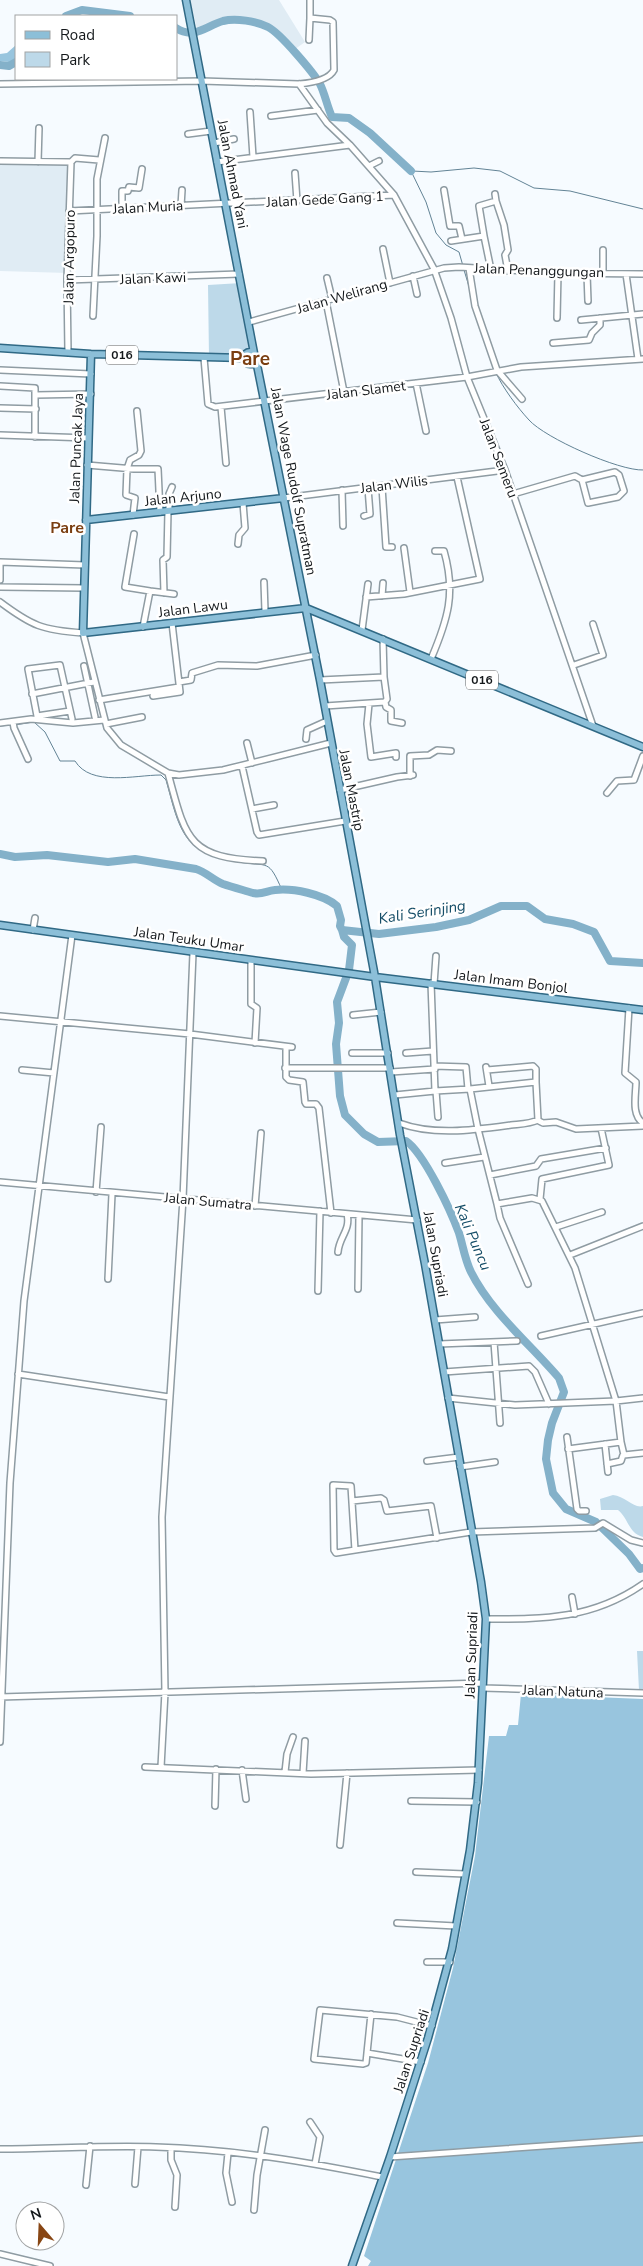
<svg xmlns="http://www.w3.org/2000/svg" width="643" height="2266" viewBox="0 0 643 2266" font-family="'Nunito Sans',sans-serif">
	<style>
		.built { fill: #e0ecf4 }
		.green { fill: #bdd9e9 }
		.forest { fill: #98c5de }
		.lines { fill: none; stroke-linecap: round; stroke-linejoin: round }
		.stream { stroke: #628395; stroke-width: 1 }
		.river { stroke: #84b1c9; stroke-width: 8 }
		.minor-casing { stroke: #8f9ca3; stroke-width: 8 }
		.major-casing { stroke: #306985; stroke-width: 9 }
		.minor { stroke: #fff; stroke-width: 5 }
		.major { stroke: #8cbfd8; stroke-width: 6 }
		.labels { text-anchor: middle; stroke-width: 5; stroke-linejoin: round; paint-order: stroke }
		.shield { fill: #fff; stroke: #5a5d5f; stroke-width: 1 }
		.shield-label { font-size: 12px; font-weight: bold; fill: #14181b }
		.street-label { font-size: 14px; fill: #14181b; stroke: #fff }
		.water-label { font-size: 15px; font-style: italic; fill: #164e68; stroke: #fff }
		.quarter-label { font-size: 16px; font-weight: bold; fill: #7a3e11; stroke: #fff }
		.district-label { font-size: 19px; font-weight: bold; fill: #7a3e11; stroke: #fff }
	</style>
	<rect width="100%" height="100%" fill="#f6fbff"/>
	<!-- built -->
	<path class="built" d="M190,0H279L305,42L291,52L269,30L226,17L197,29Z
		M0,161L71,162L68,273L0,271Z"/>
	<!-- green -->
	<path class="green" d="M241,283L252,352H248L244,356L209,358L208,285Z
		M613,1495C625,1496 634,1509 643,1506V1537C628,1533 629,1519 618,1510H601L600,1499Z
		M637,1651H643V1690H639Z"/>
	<!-- forest -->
	<path class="forest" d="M16,45V59L9,62L0,61V54L7,53Z
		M521,1694L643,1699V2266H368L371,2261L364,2256L428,2063L453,1968L475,1856L489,1736H506L509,1725H518Z"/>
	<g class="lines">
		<!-- stream -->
		<path class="stream" d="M411,171L426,202L436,233L446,245L459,252L463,266
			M412,171L431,172L474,168L500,171L534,188L570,191L643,209
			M464,270L471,293
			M479,326L494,369
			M496,373C503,388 517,407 529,420C545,438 619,471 643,470
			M14,725L34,722L45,732L60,761H75C91,787 135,775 161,775L166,780C177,818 180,851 224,859
			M0,726L10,725
			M238,862C269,867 268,858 282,890"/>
		<!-- river -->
		<path class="river" d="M66,16L82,10L130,16
			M176,28C194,40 206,26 223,21C235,18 257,21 268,27C280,33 313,72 320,84C325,94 327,106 332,117L349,118L370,133L411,171
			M0,65L9,66L16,62
			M0,854L15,857L47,855L108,862L135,859L196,869C206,872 213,880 223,884C232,887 243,890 253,893C262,895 266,891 275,890C293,888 323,894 337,906L341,920L340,926L342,930L379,934L436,927L469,920L501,906H527L545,919L573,924L594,932L610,961L643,963
			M342,930L344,937L352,945L349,970L337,1002L339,1023L336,1044L340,1096L345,1115L364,1134L378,1142L406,1141C424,1153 451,1211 459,1233C463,1246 465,1260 471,1272C491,1312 530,1344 559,1378L564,1392L552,1423L548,1440L546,1459L553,1493L566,1509L596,1522L629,1554L640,1569L643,1568"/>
		<defs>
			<path id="minor" d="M309,40L310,18
				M0,84L202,81L299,84C310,83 329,80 334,70L333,22L330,20L310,18V0
				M299,84L327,123L350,145L394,195L434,269L451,318L467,377L505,470L593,726
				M250,112L253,157
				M271,116L318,110
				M188,134L211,131
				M214,143L234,139
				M0,161L71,162
				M38,162L39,128
				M71,162L75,158L99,160
				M217,162L350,145
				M369,166L379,161
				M295,173L297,201
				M444,190L450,226H459L462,239
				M496,201L504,225L508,250L505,255L508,271
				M181,206L182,190
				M122,209V191H128L129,187L139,188L142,169
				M69,211L394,195
				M484,236L479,206L496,201L495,194
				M451,241L484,236L491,270
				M383,249L390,283
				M469,268L475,306L497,370L522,399
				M587,274L588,301
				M603,274V250
				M626,274L638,359
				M413,276L417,294
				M327,278L332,299
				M67,280L239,274
				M326,301L344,392
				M93,316L97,236V179L105,138
				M557,318L558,273
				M581,320L643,314
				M249,322L444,268L459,267L558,273L643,274
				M553,343L589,340L592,333L600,325V318
				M68,352L67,280L71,162
				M204,358L208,404L215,407L467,377L521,367L643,359
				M0,370L91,374
				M416,383L426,431
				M0,386L35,388V437
				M36,395L91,394
				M221,407L226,463
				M0,408L36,409
				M0,435L88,438
				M87,465L134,469H158L160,512
				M382,487L386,547H392
				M342,490L343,526
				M513,494L575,476L582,480L588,503L618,497L624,491L619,475L615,472L582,480
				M284,498L505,470
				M169,511V494L172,487
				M133,515L135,498L126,495L127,469L130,460L139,455L141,451L137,411
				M364,516L370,514L368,488
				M134,534L125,587L150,591
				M238,544L239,535L245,528L243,503
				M404,548L410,592
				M0,562L85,565
				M0,580V562
				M264,582L265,611
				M0,587L84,588
				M164,593L163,560L167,557L168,511
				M382,596L383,583
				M366,597L404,594L480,579L457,477
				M0,602C32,626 42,630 83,633L107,728L121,745L168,773L179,775L223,770L331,743
				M143,627L150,591L174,594
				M362,630L368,584
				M431,659C448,619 456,593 444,551H435
				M574,665L603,655L593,624
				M84,666L95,717
				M320,680L384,677L383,639
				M179,682L191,680L192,673L218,665L257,666L316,655
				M32,694L94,682
				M153,696L180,692L172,623
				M99,700L179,687
				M385,702L386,707L391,710V721L402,723
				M369,704L367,724L371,757L396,753V757
				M325,706L385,702L387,699L384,677
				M70,711L37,716L28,669L60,665L72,719
				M13,722L14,728L28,759
				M0,723L31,719L73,723L104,720
				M106,724L142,717
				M306,739L307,730L327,721
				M247,743L252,763
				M242,766L257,832L259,835L345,821
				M168,773C186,840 188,858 263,861
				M410,776V756L429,755L437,750L451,751
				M340,790L397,777L413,775
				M607,793L617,781L634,780L643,756
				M252,809L274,805
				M33,930L35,918
				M251,960V1004L257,1008L255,1043
				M431,983L435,1091L470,1089L478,1129L497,1204L532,1198L542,1201L575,1268L616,1401L643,1398
				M434,984L436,956
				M629,1008L625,1073L636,1082C636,1095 631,1115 643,1123
				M353,1015L381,1012
				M0,1016L190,1034L292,1047
				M286,1047V1077L289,1080L303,1082L305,1102L306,1104H316L319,1108L331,1213
				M352,1053H388
				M406,1053L433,1051
				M434,1066L466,1067L468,1089
				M486,1067L489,1086
				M285,1068H390
				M22,1070L54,1073
				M487,1070L533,1066L536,1069V1082
				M391,1072L435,1069
				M436,1091L438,1117
				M395,1095L435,1091
				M537,1120L543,1123L556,1122L576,1129L643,1126
				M399,1123C434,1136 474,1130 511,1125C520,1124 530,1124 538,1120L536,1082L470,1089
				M445,1163L484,1157
				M490,1175L536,1166L541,1159L606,1148
				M0,1182L417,1220
				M96,1192L101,1127
				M540,1199L542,1179L609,1165L601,1128
				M497,1204L500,1218L528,1284
				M255,1206L261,1133
				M556,1227L602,1212
				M338,1252C339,1237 351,1230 347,1214
				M570,1255L643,1226
				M108,1279L112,1194
				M358,1289L359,1215
				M318,1291L320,1211
				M435,1320L475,1317
				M541,1336L643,1313
				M494,1342L500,1423
				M439,1344L517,1341
				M444,1372L529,1366L535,1372L549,1404
				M18,1374L169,1397
				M448,1398L515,1405L616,1401L621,1442
				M567,1437L577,1509L579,1511H586
				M605,1444L608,1472
				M568,1449L621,1442L624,1455L643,1453
				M427,1461L459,1457
				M607,1464L621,1461L623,1455
				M460,1467L495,1462
				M352,1501L381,1498L384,1500L387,1511L431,1506L437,1538
				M355,1550L336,1553L334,1550L333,1485L351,1486L355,1550L471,1532L595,1528L603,1523L631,1540L643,1543
				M572,1597L575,1614
				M486,1619C545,1619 593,1619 643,1584
				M483,1688L643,1693
				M0,1697L483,1683
				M0,1742L10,1483L24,1301L72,935
				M145,1767L311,1774L479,1770
				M161,1767L165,1692L162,1517L183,1199L193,953
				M242,1770L246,1799
				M285,1772L287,1754L293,1737
				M303,1773L305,1741
				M411,1801L477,1802
				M215,1806L216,1769
				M340,1845L347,1773
				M416,1872L465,1874
				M397,1923L456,1926
				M427,1962H450
				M371,2014L367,2053L421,2062
				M367,2053L366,2063L363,2064L314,2059L320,2010L397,2017L432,2026
				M411,2059L423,2024
				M310,2122L320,2137L315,2164
				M171,2148V2160L177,2175L175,2207
				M0,2149C52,2149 104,2145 156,2147C232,2149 308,2162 382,2177
				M228,2153L226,2173L232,2202
				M390,2157L643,2139
				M135,2184L138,2147
				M86,2185L90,2146
				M254,2210L257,2175L265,2130
				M0,2254L50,2266"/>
			<path id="major" d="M186,0L254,353
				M0,348L91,354L244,358
				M244 358a6 6 0 1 1 12 0a6 6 0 1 1-12 0Z
				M91,354L83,633L306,608L643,747
				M256,360L320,680L375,977L400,1135L425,1264L481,1582L486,1619L478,1783L470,1850L452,1949L428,2038L390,2157L352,2266
				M86,520L284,498
				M0,925L375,977L643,1010"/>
		</defs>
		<!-- minor casing -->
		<use href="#minor" class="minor-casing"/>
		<!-- major casing -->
		<use href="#major" class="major-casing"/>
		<!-- minor -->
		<use href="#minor" class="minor"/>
		<!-- major -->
		<use href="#major" class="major"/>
	</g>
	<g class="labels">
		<!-- shield labels -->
		<g class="shield">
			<rect x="106" y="345.5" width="32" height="19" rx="4"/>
			<rect x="466" y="670.5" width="32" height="19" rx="4"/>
		</g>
		<g class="shield-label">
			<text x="122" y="359">016</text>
			<text x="482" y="684">016</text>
		</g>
		<!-- street labels -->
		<g class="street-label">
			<text transform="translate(233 174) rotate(79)" y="5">Jalan Ahmad Yani</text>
			<text transform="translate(325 199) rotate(-3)" y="5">Jalan Gede Gang 1</text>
			<text transform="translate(148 207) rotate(-3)" y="5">Jalan Muria</text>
			<text transform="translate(69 257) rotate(-89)" y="5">Jalan Argopuro</text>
			<text transform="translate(539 270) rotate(2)" y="5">Jalan Penanggungan</text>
			<text transform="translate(153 278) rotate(-2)" y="5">Jalan Kawi</text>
			<text transform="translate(342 296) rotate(-16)" y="5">Jalan Welirang</text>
			<text transform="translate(366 390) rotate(-7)" y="5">Jalan Slamet</text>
			<text transform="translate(76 448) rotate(-88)" y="5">Jalan Puncak Jaya</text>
			<text transform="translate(499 458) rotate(69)" y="5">Jalan Semeru</text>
			<text transform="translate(294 481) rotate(79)" y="5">Jalan Wage Rudolf Supratman</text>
			<text transform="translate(394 484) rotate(-7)" y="5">Jalan Wilis</text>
			<text transform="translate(183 497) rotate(-6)" y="5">Jalan Arjuno</text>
			<text transform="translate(193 608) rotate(-7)" y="5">Jalan Lawu</text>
			<text transform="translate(352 790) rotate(79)" y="5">Jalan Mastrip</text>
			<text transform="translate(189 939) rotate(8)" y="5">Jalan Teuku Umar</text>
			<text transform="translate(511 981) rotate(7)" y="5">Jalan Imam Bonjol</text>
			<text transform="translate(208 1201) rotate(5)" y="5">Jalan Sumatra</text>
			<text transform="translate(436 1254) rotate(80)" y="5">Jalan Supriadi</text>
			<text transform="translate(471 1655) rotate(-88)" y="5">Jalan Supriadi</text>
			<text transform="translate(563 1691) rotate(2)" y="5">Jalan Natuna</text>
			<text transform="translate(411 2051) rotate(-72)" y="5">Jalan Supriadi</text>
		</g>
		<!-- water labels -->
		<g class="water-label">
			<text transform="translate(422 912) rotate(-9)" y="5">Kali Serinjing</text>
			<text transform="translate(473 1237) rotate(67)" y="5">Kali Puncu</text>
		</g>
		<!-- quarter labels -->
		<g class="quarter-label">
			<text x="67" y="533">Pare</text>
		</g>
		<!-- district labels -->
		<g class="district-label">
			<text x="250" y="365">Pare</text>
		</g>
	</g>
	<!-- legend -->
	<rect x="15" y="15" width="162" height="65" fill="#ffffff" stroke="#a1a3a4"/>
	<rect x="25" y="31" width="25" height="8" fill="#8cbfd8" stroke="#a1a3a4"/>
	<text x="60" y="40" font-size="15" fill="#14181b">Road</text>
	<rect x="25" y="52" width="25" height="15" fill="#bdd9e9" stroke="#a1a3a4"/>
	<text x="60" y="65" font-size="15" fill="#14181b">Park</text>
	<!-- north arrow -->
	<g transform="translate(40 2226) rotate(341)"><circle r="24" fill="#ffffff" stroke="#a1a3a4"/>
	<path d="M0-4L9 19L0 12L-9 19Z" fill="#884614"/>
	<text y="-8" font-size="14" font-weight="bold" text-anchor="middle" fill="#14181b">N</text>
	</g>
</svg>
